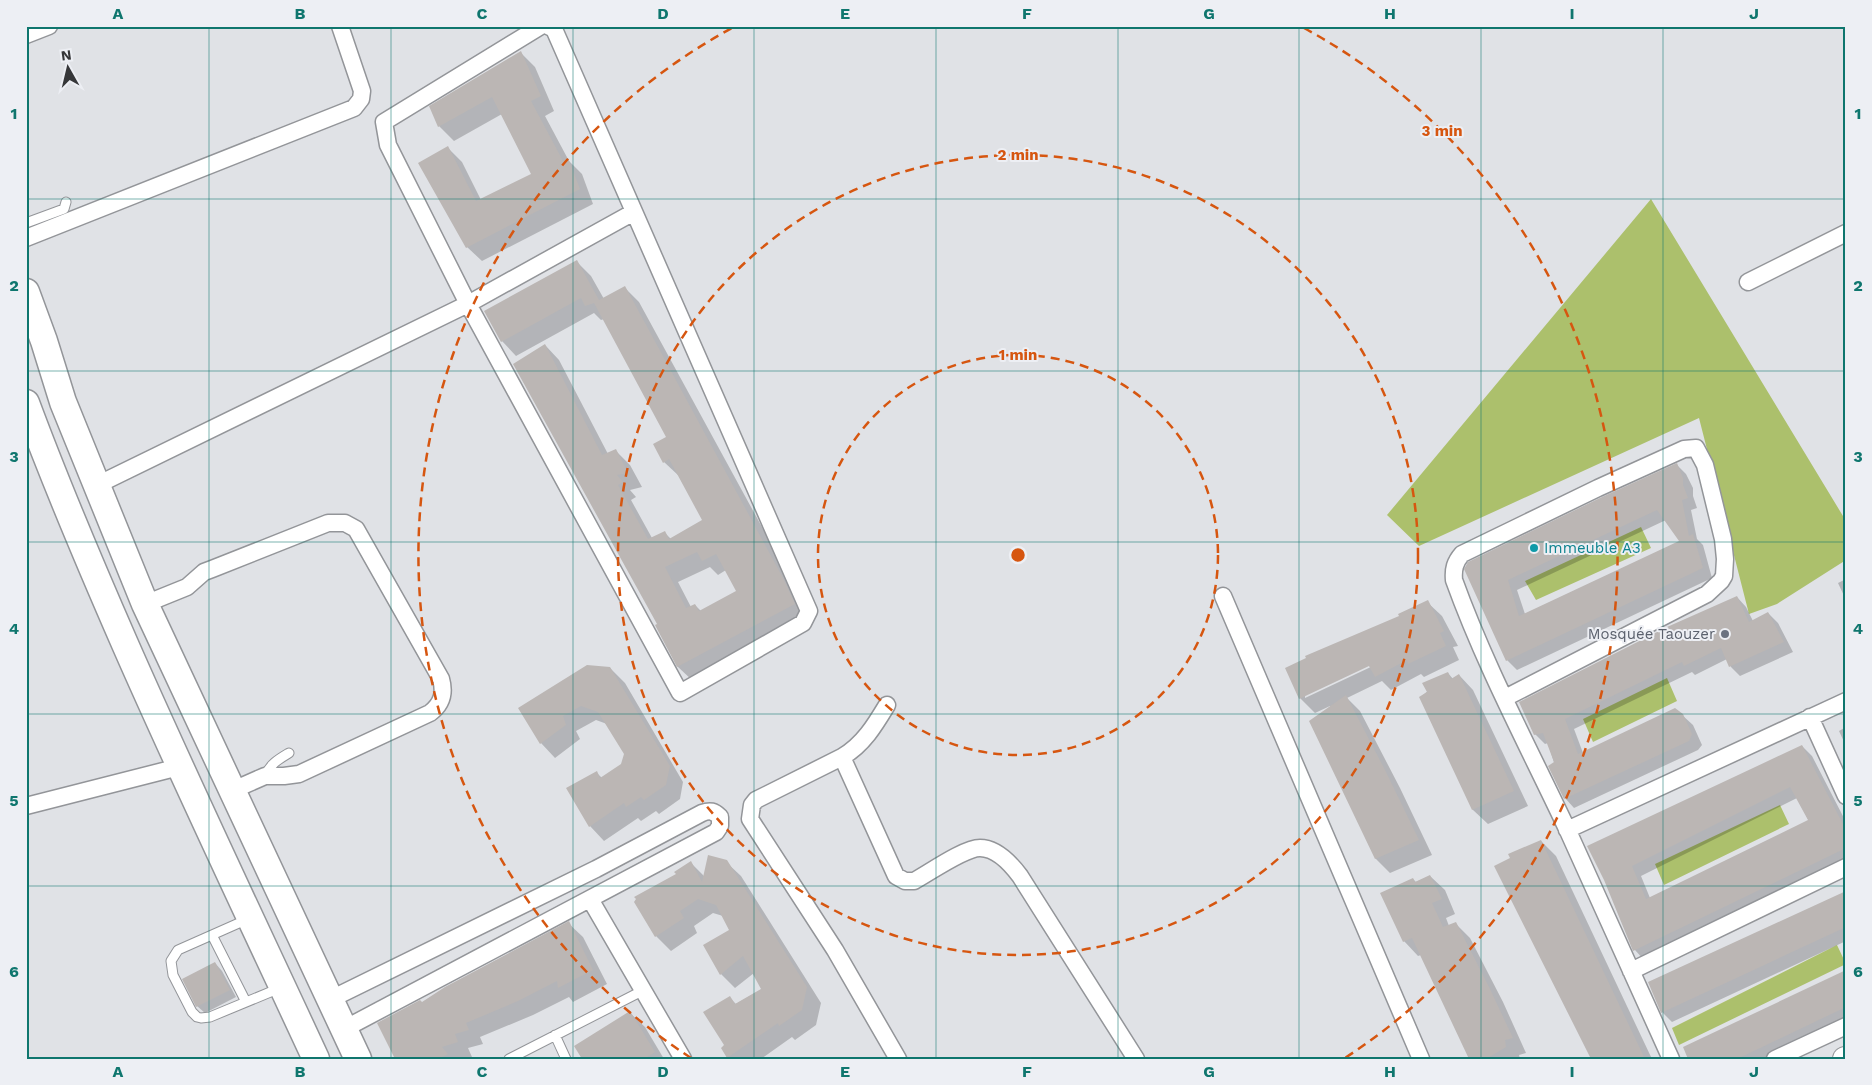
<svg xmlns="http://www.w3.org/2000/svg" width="1872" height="1085" viewBox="0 0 1872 1085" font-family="'Work Sans',sans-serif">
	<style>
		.green { fill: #acc06c }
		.shadow { fill: #0003; fill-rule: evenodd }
		.building { fill: #bbb6b4; fill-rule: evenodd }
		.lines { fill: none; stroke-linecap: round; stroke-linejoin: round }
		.lane-casing { stroke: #939599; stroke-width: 11 }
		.street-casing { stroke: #939599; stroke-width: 19 }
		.secondary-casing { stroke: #939599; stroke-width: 26 }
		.primary-casing { stroke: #939599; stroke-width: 29 }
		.lane { stroke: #fff; stroke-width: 9 }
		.street { stroke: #fff; stroke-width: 16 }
		.secondary { stroke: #fff; stroke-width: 24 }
		.primary { stroke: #fff; stroke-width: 26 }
		.grid { fill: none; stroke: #0f766e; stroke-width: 1; stroke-opacity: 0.55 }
		.ring { fill: none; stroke: #d65610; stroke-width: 2.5; stroke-dasharray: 9 6 }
		.culture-dot { fill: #0f9aa8; stroke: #edeff4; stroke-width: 2 }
		.worship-dot { fill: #6b7280; stroke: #edeff4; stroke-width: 2 }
		.labels { text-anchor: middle; stroke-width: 4; stroke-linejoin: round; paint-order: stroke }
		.culture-label { font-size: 15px; fill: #0d838f; stroke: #edeff4; text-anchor: start }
		.worship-label { font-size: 15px; fill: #5b616d; stroke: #edeff4; text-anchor: end }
		.centre { fill: #d65610; stroke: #edeff4; stroke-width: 2.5 }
		.ring-label { font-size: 15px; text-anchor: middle; font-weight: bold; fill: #d65610; stroke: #edeff4; stroke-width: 4; stroke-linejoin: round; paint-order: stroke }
		.neatline { fill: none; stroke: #0f766e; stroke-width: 2 }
		.grid-label { font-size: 16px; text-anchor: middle; font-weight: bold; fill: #0f766e }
	</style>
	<rect width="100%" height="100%" fill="#e0e2e6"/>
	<!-- green -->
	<path class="green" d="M1651,199L1846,521V560L1777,604L1749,614L1699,418L1419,546L1387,515Z
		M1641,527L1651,548L1536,600L1525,581Z
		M1667,678L1677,701L1593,742L1583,719Z
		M1780,805L1789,824L1664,885L1655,864Z
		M1837,945L1846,964L1679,1045L1672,1028Z"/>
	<!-- shadow -->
	<path class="shadow" d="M521,53L535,67L554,111L545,116L569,161L582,174L593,204L482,261L467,247L448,148L462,162L481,200L533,174L502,114L454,141L439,126Z
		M577,262L591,276L604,299L625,288L639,302L798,593L809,619L693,681L678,667L656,626L659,625L545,345L559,360L608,454L615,450L630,465L642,487L630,490L636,497L631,500L652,538L665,533L671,539L704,520L679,476L664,462L668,437L604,319L601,320L594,313L516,356L502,341ZM710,567L718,575L726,570L738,592L701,611L695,605L691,607L678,582Z
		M1677,465L1686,474L1693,488V496L1697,508L1691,510L1697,539L1703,545L1712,578L1517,670L1507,660L1466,570ZM1666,520L1681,541L1525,614L1517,590Z
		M1846,579V600L1838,583Z
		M1737,597L1746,607L1753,621L1768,613L1778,623L1793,652L1740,676L1731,667L1727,659L1695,675L1692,672L1574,729L1583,753L1682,715L1693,725L1702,745L1698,750L1574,808L1565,798L1548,743L1545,744L1535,734Z
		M1427,602L1442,616L1458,646L1453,647L1459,660L1424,677L1421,674L1391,690L1382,681L1347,698L1360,711L1400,788L1432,855L1390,873L1376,859L1311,721L1331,707L1330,706L1315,713L1300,698L1287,669L1401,616ZM1374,662L1375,665L1305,698V695Z
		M610,668L625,683L683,782L680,799L659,814L656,811L641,821L638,818L604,841L590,826L597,773L602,778L622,765L626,754L607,724L596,720L576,731L580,739L555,758L541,743L519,708Z
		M1448,673L1453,679L1459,675L1473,690L1528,806L1488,824L1473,810L1421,697Z
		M1846,727V746L1839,731Z
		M1802,746L1812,756L1846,822V862L1644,960L1635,950L1605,879ZM1797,798L1809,821L1650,898L1641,876Z
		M1541,841L1556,856L1652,1059H1588L1591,1057Z
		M726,862L741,876L821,1003L816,1025L795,1040L792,1037L761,1059H730L728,1057L726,1045L729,997L736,1004L762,989L754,973L735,988L721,974L730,931L723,916L713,913L694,926L697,933L671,951L656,936L635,902L678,875L691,863L704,876Z
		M1430,876L1445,890L1455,914L1446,918L1449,926L1455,923L1470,938L1503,1002L1526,1053L1519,1055L1520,1059H1470L1421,955L1418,956L1404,941L1413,879L1416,882Z
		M1846,893V941L1672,1022L1663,1013L1650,983Z
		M568,923L583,937L607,984L573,1002L569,997L533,1015L480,1037L483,1044L468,1048L472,1057L465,1059H396L422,1004Z
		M215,963L222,971L236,997L205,1013L197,1006Z
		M1846,972V1021L1766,1059H1690Z
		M630,1013L645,1027L664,1059H584Z"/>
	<!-- building -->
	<path class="building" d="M521,51L541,96L531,101L563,161L568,158L580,189L466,248L418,163L448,146L476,201L531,174L492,97L438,127L429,106Z
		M577,260L599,300L625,286L783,578L795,604L677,667L655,625L657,624L513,364L545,344L602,455L616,449L628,473L617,475L623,482L618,485L648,539L665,531L669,539L702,520L669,459L663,463L653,444L666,437L594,303L585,306L581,298L501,342L484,311ZM697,552L702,561L716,554L736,591L699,611L695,604L686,608L665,567Z
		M1677,463L1683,478V485L1688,498L1682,500L1689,536L1693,534L1703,568L1506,661L1464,569L1468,562L1602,497ZM1657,510L1679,541L1519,616L1508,580Z
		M1737,596L1749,622L1768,612L1784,642L1729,667L1721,648L1684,666L1682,662L1565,719L1578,754L1675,708L1683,714L1692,734L1689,741L1564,799L1548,766L1554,762L1543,733L1534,735L1519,702L1667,627Z
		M1428,600L1444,631L1440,633L1446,646L1408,664L1407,660L1375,677L1369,666L1299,699L1285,668L1306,658L1305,656L1399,616L1398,614Z
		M587,665L610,667L670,766L666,785L644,800L641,797L626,807L624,803L589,827L566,788L597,771L600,778L621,764L624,754L598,712L581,706L563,716L566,725L540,744L518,708Z
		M1448,672L1451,679L1459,674L1514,791L1472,810L1419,697L1427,692L1422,683Z
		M1346,695L1386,772L1419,840L1375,859L1309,721Z
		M1802,745L1846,830V848L1633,951L1604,880L1587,846ZM1790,787L1808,820L1646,899L1632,866Z
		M1541,840L1645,1059H1591L1494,866L1510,858L1508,854Z
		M708,855L727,860L807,987L802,1010L779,1026L778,1023L727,1058L721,1048L724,1045L703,1012L730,996L735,1004L761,989L743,956L720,975L703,945L729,930L716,905L698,899L680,911L684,918L655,937L634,902L636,899L634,897L676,874L674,872L691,861L702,882Z
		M1430,875L1442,899L1432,903L1443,927L1456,922L1489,987L1513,1038L1505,1040L1506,1047L1486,1059H1469L1412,938L1403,942L1380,893L1413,878L1415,882Z
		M1846,891V927L1661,1013L1648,982Z
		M569,921L593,970L558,988L557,981L518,1001L466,1023L469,1030L455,1034L458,1042L442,1047L448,1054L438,1059H395L377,1023L420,1000L422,1002L445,987Z
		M215,962L230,990L196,1007L182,979Z
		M1846,970V1007L1737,1059H1688L1683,1047Z
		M630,1011L655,1052L644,1059H582L574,1046Z"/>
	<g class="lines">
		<defs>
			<path id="lane" d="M26,223L64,209L66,202
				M265,776C270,764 279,759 289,753
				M248,919L178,950L171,961L173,975L192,1012L197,1017L201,1018L210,1017L280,988
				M212,935L246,1002
				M555,1035L566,1059
				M509,1059L642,991"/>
			<path id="street" d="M541,26L384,122L388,145L468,304L680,693L803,623L809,611L554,29L548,26
				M26,35L49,26
				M26,238L354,108L361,99L362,91L340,26
				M1748,282L1846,233
				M97,485L468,304L634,212
				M1223,596L1421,1059
				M145,604L187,587L204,572L212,569L328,523H345L356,529L441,679C445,693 442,704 430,713L299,774L284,776H265L231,791
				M1505,698L1707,594L1721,581L1724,576L1725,559L1723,539L1705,465L1696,448L1684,449L1598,488L1462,554C1455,562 1453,569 1454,580C1485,666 1529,748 1568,831C1603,907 1637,983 1671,1059
				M887,705C875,725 863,745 842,757L896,876L905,881H914C929,873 964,848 980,848C996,848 1011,864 1020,876L1136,1059
				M1810,717L1846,796
				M842,757L756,800L752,805L750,819L835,950L898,1059
				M26,806L179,767
				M1567,830L1846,701
				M590,899L683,1059
				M1631,971L1846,867
				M331,999L596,869L702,813C710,810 714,811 720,817V826L716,832L344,1029
				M1775,1059L1846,1026"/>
			<path id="secondary" d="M1845,1059H1846"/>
			<path id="primary" d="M26,292L44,341L63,402L145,604L358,1059
				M26,403C56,484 90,564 125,644C186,783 252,921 316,1059"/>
		</defs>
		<!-- lane casing -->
		<use href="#lane" class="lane-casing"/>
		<!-- street casing -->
		<use href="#street" class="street-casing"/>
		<!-- secondary casing -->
		<use href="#secondary" class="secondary-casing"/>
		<!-- primary casing -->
		<use href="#primary" class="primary-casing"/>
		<!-- lane -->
		<use href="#lane" class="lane"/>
		<!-- street -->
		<use href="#street" class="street"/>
		<!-- secondary -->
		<use href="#secondary" class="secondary"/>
		<!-- primary -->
		<use href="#primary" class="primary"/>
	</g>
	<!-- grid -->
	<path class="grid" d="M209,26V1059M391,26V1059M573,26V1059M754,26V1059M936,26V1059M1118,26V1059M1299,26V1059M1481,26V1059M1663,26V1059M26,199H1846M26,371H1846M26,542H1846M26,714H1846M26,886H1846"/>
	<!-- distance rings -->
	<g class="ring">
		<circle cx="1018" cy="555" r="200"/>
		<circle cx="1018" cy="555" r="400"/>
		<path d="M691 1058A600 600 0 0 1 732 28M1304 28A600 600 0 0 1 1345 1058"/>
	</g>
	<!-- markers -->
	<circle class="culture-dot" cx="1534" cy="548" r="5"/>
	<circle class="worship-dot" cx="1725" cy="634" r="5"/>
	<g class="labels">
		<!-- culture labels -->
		<g class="culture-label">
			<text x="1544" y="553">Immeuble A3</text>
		</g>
		<!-- worship labels -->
		<g class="worship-label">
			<text x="1715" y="639">Mosquée Taouzer</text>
		</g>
	</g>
	<circle cx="1018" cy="555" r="8" class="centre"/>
	<g class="ring-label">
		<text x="1442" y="136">3 min</text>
		<text x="1018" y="160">2 min</text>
		<text x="1018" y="360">1 min</text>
	</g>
	<!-- border -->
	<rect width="1872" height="1085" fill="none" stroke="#edeff4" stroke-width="55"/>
	<!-- north arrow -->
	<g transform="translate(68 68) rotate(352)" stroke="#edeff4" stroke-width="4" paint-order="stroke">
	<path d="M0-4L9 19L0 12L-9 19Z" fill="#363739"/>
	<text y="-8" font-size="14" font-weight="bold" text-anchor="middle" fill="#363739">N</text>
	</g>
	<rect x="28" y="28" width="1816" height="1030" class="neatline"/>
	<g class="grid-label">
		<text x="118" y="19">A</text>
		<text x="300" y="19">B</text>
		<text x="482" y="19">C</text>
		<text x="663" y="19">D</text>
		<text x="845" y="19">E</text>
		<text x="1027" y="19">F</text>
		<text x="1209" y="19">G</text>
		<text x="1390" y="19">H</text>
		<text x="1572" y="19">I</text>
		<text x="1754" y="19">J</text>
		<text x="14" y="119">1</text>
		<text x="1858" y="119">1</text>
		<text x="14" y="291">2</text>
		<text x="1858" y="291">2</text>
		<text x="14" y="462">3</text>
		<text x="1858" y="462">3</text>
		<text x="14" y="634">4</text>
		<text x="1858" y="634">4</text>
		<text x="14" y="806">5</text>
		<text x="1858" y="806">5</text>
		<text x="14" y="977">6</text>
		<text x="1858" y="977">6</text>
		<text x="118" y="1077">A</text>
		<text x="300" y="1077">B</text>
		<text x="482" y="1077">C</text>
		<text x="663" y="1077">D</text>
		<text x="845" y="1077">E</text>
		<text x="1027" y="1077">F</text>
		<text x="1209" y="1077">G</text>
		<text x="1390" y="1077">H</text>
		<text x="1572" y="1077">I</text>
		<text x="1754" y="1077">J</text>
	</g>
</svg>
